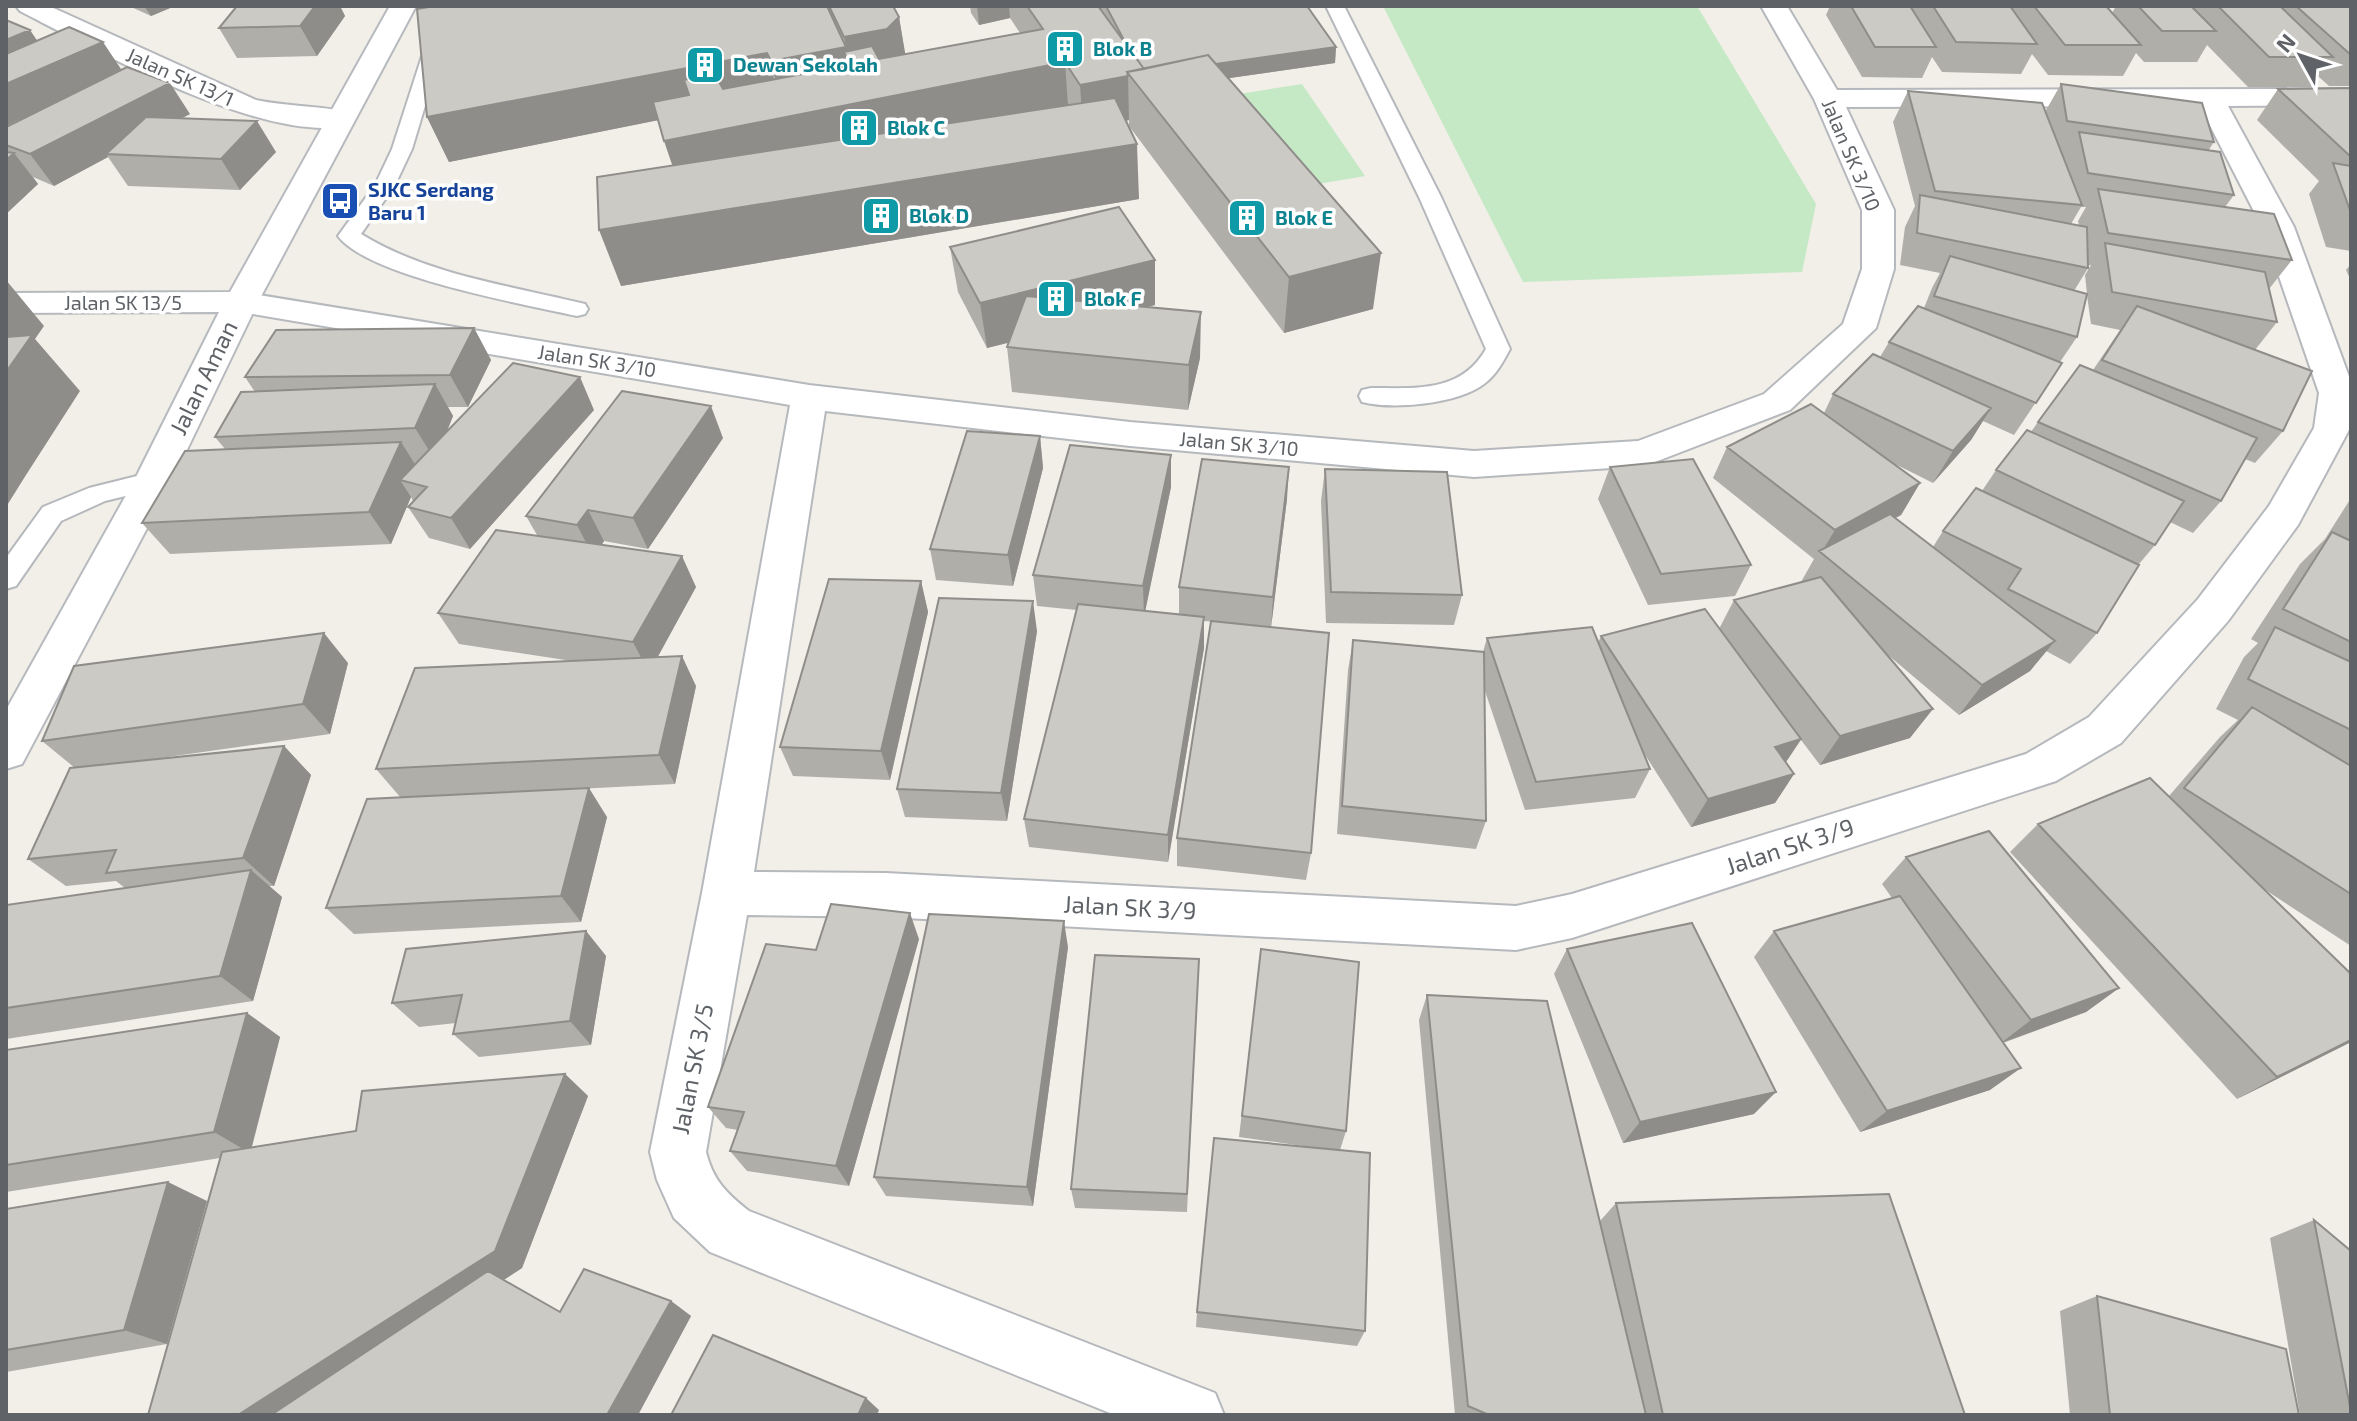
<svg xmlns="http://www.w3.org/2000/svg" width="2357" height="1421" viewBox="0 0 2357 1421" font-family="'Exo 2',sans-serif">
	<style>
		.green { fill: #c5e8c5 }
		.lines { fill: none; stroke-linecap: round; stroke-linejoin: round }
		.lane-casing { stroke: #b5b8bc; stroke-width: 4 }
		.street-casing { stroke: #b5b8bc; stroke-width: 4 }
		.secondary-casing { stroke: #b6babf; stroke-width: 4 }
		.lane { fill: #fff; fill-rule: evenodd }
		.street { fill: #fff; fill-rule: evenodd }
		.secondary { fill: #fff; fill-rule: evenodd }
		.wall { fill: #afaea9; fill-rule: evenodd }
		.shaded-wall { fill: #8f8d8a }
		.building { fill: #cccac5; stroke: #8f8d8a; stroke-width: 2 }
		.labels { text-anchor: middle; stroke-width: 7; stroke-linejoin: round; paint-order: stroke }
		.far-culture-label { font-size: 20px; font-weight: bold; fill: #0d838f; stroke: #fff; text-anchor: start }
		.far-street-label { font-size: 20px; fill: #5f6368; stroke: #fff }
		.far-transit-label { font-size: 20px; font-weight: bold; fill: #164399; stroke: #fff; text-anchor: start }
		.street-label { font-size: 24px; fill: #5f6368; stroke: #fff }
	</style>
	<rect width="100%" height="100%" fill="#f1efe8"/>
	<!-- green -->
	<path class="green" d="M1383,6H1697L1816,204L1802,272L1523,282Z
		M1302,84L1365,176L1277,191L1220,97Z"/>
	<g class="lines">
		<defs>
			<path id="lane" d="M446,6H468L476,13L461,41L440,56L412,149L395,185L361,234C430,276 509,285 585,304L588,309L585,314L577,316C524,304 369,277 338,236L375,185L392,149L423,53L448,33L458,15Z
				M1326,6H1344L1441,197L1510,349C1503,362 1496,375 1484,384C1458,404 1393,410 1362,402L1359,396L1362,390L1371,388C1416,388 1461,393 1486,349L1419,197Z
				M153,472L162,475L166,481L162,487L105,501L61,521L16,586L6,589V558L43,507L89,488Z"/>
			<path id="street" d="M16,6H49L256,100C287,107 320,105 350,113L354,119L350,125C267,146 96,50 20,11Z
				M1761,6H1787L1837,90L2351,89V105L2228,106L2294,227L2351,382L2350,428L2298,525L2228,621L2121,743L2056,781L1572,938L1516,950L886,917L747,915L706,1152C713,1180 726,1193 749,1211L1215,1393L1224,1415H1115L710,1252L674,1218L657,1180L650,1152L702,893L790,405L241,312L229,309L224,302L229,295L241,292L809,385L1130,422L1474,451L1638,441L1764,394L1843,324L1862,269V210L1814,99ZM2200,106L2262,227L2319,393L2314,428L2269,506L2198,599L2089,717L2026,754L1572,894L1516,906L886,873L754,872L825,411L1130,446L1474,477L1642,466L1655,462L1790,410L1876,328L1894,269V210L1846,107Z"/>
			<path id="secondary" d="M390,6H416L258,302L172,481L22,764L6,769V710L134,481L219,312L6,313V293L230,292Z"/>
		</defs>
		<!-- lane casing -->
		<use href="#lane" class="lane-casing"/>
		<!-- street casing -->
		<use href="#street" class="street-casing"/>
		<!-- secondary casing -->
		<use href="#secondary" class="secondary-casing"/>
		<!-- lane -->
		<use href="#lane" class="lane"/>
		<!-- street -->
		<use href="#street" class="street"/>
		<!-- secondary -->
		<use href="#secondary" class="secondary"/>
	</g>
	<!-- wall -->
	<path class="wall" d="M129,6H175L151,16Z
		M237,6H340L345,16L317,56L237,58L219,28Z
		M435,6H893L899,17L905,55L1020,33L1010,18L979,25L971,13L970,6H1098L1100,10L1098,6H1307L1336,47L1335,63L1229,78L1373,309L1284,333L1129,126V120L1126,121L1139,199L621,286L673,166L658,120L449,162L427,117Z
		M1830,6H2351V86H2329L2319,77L2311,87H2248L2207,45L2197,62H2144L2136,53L2123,76L2048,75L2032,54L2021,74L1942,72L1932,57L1922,78L1862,77L1826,15ZM2116,6L2112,13L2107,7Z
		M6,20L37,41L122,70L190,114L181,118L276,152L240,190L128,186L108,157L54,186L33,177L38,184L6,214V127L42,109L6,126Z
		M2061,84L2214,142L2208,151L2234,195L2225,207L2292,260L2269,289L2277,322L2255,350L2283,431L2255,463L2245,459L2221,501L2193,533L2170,522L2155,545L2139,564L2097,633L2070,664L2046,651L2030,671L1959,715L1888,655L1910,738L1820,765L1801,740L1786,762L1794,774L1775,803L1691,827L1642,750L1650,769L1635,798L1525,810L1484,688L1486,821L1476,849L1337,834L1348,670L1353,640L1483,652L1487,638L1598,643L1601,636L1719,629L1734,600L1801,582L1814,559L1713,478L1727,447L1824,413L1833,394L1880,357L1889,342L1924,308L1932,288L1940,273L1900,265L1905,227L1915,206L1893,122L1908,91L2045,112ZM2081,207H2086L2078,221L2079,226L2071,224ZM2088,265H2091L2085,275L2087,294L2074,291L2088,268ZM2087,295L2091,324L2120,330L2093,370L2038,422L2031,432L1996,470L1982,491L1943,531L1933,547L1895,518L1901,515L1920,483L1891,462L1933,483L1971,440L1983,421L2014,435L2062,363L2060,362L2077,337Z
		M2351,88V251L2326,247L2309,194L2319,181L2257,120L2278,89Z
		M950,247L1155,260V305L1147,307L1200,358L1188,410L1012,392L1007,347L1008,343L987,348L958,292Z
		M2351,264V281L2346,270Z
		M474,328L491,360L468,407H448L453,416L447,432L594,410L470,549L429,538L408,507L413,501L411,497L391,544L170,554L142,523L225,449L215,437L255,392L245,377Z
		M1040,436L1043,468L1013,586L936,580L930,549Z
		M723,438L648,549L604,541L602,545L696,587L657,657L696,686L675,784L401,798L376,769L572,661L459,644L438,613L537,535L526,516Z
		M1171,455V487L1145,611L1179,615V587L1287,499L1271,627L1311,853L1306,880L1177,866V838L1228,623L1204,621V648L1168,862L1029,847L1024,819L1077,610L1037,606L1033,575Z
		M1610,467L1751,565L1735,596L1648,605L1598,499Z
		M1325,469L1462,595L1454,625L1326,623L1321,501Z
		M2351,498V946L2264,889L2351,974V1042L2237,1099L2010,852L2038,824L2169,796L2220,737L2238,720L2216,709L2244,657L2258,643L2251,639L2300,564L2325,539Z
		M921,581L928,612L890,780L793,776L780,747Z
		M1037,631L1007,821L905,817L897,789Z
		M348,663L330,734L132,762L284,746L311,775L274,886H269L282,897L253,1001L6,1039V905L125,888L116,881L66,886L28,859L75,768L42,741Z
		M607,817L581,922L354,934L326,908Z
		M1906,857L2119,988L2086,1012L2003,1043L1990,1090L1860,1132L1754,957L1774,931L1892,898L1882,884Z
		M586,931L606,956L591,1045L479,1057L453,1034L456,1023L419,1027L392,1003Z
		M919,939L849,1186L747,1171L730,1151L738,1130L726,1128L708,1107L816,950Z
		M1068,947L1033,1206L886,1196L874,1177Z
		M1261,949L1346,1131L1340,1150L1365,1331L1357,1346L1196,1327L1197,1312L1310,1147L1239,1137Z
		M1567,949L1754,1114L1623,1143L1554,974Z
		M1199,959L1187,1212L1075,1208L1071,1189Z
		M1427,995L1600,1221L1616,1203L1965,1415H1455L1419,1020Z
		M247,1013L280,1037L252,1147L356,1131L565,1074L588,1096L522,1268L504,1280L560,1312L671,1301L691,1316L638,1415L220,1158L6,1192V1050Z
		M207,1201L167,1344L6,1372V1209Z
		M2314,1220L2351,1251V1415H2300L2270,1238Z
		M2097,1296L2299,1415H2070L2060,1311Z"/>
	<!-- shaded-wall -->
	<path class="shaded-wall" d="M144,6H175L151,16Z
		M315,6H340L345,16L317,56L300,26Z
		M977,6H1009L1010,18L979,25Z
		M899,17L908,70L850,65L844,52L852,91L782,105L771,61L846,47L844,37Z
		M30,30L51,61L6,81V40Z
		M103,42L123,72L6,126V84Z
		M1336,47L1335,63L1147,90L1130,76Z
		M767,53L778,96L695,113L684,80L694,113L449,162L427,117Z
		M1065,62L1068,106L679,185L664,141Z
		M1128,76L1129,120L1083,129L1080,85Z
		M170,83L190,114L112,155L106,154L108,157L54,186L30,154Z
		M257,121L276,152L240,190L221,159Z
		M1137,144L1139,199L621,286L599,230Z
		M14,153L38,184L6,214V160Z
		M1381,253L1373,309L1284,333L1289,277Z
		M1155,260V305L987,348L980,303Z
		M6,280L44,326L35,339L80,391L26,475L6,454Z
		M1201,312L1200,358L1188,410L1189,365Z
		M474,328L491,360L468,407L450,375Z
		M580,377L594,410L470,549L451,518Z
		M435,384L453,416L435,460L415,428Z
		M711,406L723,438L648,549L633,518Z
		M1991,408L1971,440L1933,483L1953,451Z
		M1040,436L1043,468L1013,586L1008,555Z
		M401,442L421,474L400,480L411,497L391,544L369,512Z
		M6,454L26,475L6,507Z
		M1171,455V487L1144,617L1143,586Z
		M1289,467L1287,499L1271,628L1273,597Z
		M1920,483L1901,515L1825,557L1821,553L1835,530Z
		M588,510L604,541L593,556L577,525Z
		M682,556L696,587L649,673L633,642Z
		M921,581L928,612L890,780L881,751Z
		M1033,601L1037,631L1007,821L1001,793Z
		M1204,617V648L1168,862V835Z
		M324,633L348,663L330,734L303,704Z
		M2055,641L2030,671L1959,715L1982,685Z
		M682,656L696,686L675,784L659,755Z
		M1933,709L1910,738L1820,765L1840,736Z
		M1801,739L1782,768L1775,747Z
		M284,746L311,775L274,886L243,858Z
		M1794,774L1775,803L1691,827L1708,799Z
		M589,788L607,817L581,922L561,896Z
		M251,870L282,897L253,1001L220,976Z
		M910,913L919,939L849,1186L836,1166Z
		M1064,921L1068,947L1033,1206L1027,1187Z
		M586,931L606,956L591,1045L570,1021Z
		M2119,988L2086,1012L2001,1043L2031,1020Z
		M247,1013L280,1037L250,1153L214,1132Z
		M2351,1040V1042L2237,1099L2277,1077Z
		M2021,1068L1990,1090L1860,1132L1887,1111Z
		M565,1074L588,1096L522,1268L295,1415H238Z
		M1776,1092L1754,1114L1623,1143L1640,1122Z
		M168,1182L207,1201L167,1344L124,1330Z
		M671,1301L691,1316L638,1415H607Z
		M866,1398L879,1410L877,1415H858Z"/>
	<!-- building -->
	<path class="building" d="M237,6H315L300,26L219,28Z
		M435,6H827L846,47L771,61L767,53L427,117L417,9Z
		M829,6H893L899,17L887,29L844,37Z
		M1027,6H1098L1144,69L1127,72L1128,76L1080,85L1065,62L664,141L653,102L689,95L684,80L714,73L723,89L850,65L844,52L872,46L879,59L1043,29Z
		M1106,6H1307L1336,47L1216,64L1208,55L1144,69L1126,44Z
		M1851,6H1910L1936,47H1875Z
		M1933,6H2010L2037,44L1956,42Z
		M2034,6H2106L2141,45H2065Z
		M2138,6H2191L2216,31H2162Z
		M2218,6H2280L2333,57H2269Z
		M2296,6H2351V55Z
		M6,20L30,30L6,40Z
		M69,27L103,42L6,84V54Z
		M1208,55L1381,253L1289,277L1127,72Z
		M127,67L170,83L30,154L6,145V127Z
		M2061,84L2202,103L2214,142L2067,121Z
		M2351,88V157L2278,89Z
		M1908,91L2042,103L2082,205L1935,191Z
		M1115,98L1137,144L599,230L597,177Z
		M146,117L257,121L221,159L106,154Z
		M2079,132L2220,152L2234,195L2088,173Z
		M6,152L14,153L6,160Z
		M2333,163L2351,166V213Z
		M2098,189L2274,214L2292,260L2108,233Z
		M1920,195L2087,227L2088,268L1917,233Z
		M1119,207L1155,260L980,303L950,247Z
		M2105,243L2265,272L2277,322L2112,292Z
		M1950,256L2087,294L2077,337L1934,296Z
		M1026,296L1201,312L1189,365L1007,347Z
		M1918,306L2062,363L2036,403L1889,342Z
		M2137,306L2312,371L2283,431L2102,360Z
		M474,328L450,375L245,377L276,330Z
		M32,335L6,372V337Z
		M1873,354L1991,408L1953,451L1833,394Z
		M513,363L580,377L451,518L408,507L427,487L400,480Z
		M2080,365L2257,438L2221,501L2038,422Z
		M435,384L415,428L215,437L241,392Z
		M622,391L711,406L633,518L588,510L577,525L526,516Z
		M1811,404L1920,483L1835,530L1727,447Z
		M2027,430L2184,501L2155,545L1996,470Z
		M967,431L1040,436L1008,555L930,549Z
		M401,442L369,512L142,523L185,451Z
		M1070,445L1171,455L1143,586L1033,575Z
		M1202,459L1289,467L1273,597L1179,587Z
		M1693,459L1751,565L1661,574L1610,467Z
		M1325,469L1447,472L1462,595L1331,592Z
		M1976,488L2139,565L2097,633L2008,589L2021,569L1943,531Z
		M1890,514L2055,641L1982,685L1819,551Z
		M496,530L682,556L633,642L438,613Z
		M2332,532L2351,541V642L2283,609Z
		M1821,577L1933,709L1840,736L1734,600Z
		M829,579L921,581L881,751L780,747Z
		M939,598L1033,601L1001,793L897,789Z
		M1078,604L1204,617L1168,835L1024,819Z
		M1705,609L1801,739L1775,747L1794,774L1708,799L1601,636Z
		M1211,621L1329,633L1311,853L1177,838Z
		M1592,627L1650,769L1536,782L1487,638Z
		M2275,627L2351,662V730L2248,679Z
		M324,633L303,704L42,741L74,666Z
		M1353,640L1484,652L1486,821L1342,806Z
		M682,656L659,755L376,769L415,668Z
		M2252,707L2351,766V894L2184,788Z
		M284,746L243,858L106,873L116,850L28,859L70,768Z
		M2150,778L2351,974V1040L2277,1077L2038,824Z
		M589,788L561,896L326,908L367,799Z
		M1989,831L2119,988L2031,1020L1906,857Z
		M251,870L220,976L6,1008V905Z
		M1900,896L2021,1068L1887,1111L1774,931Z
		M831,904L910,913L836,1166L730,1151L744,1112L708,1107L766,944L816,950Z
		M929,914L1064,921L1027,1187L874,1177Z
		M1692,923L1776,1092L1640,1122L1567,949Z
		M586,931L570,1021L453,1034L462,995L392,1003L406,949Z
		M1261,949L1359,962L1346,1131L1242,1116Z
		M1095,955L1199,959L1187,1194L1071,1189Z
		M1427,995L1547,1001L1646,1415H1489L1468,1406Z
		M247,1013L214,1132L6,1165V1050Z
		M565,1074L495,1251L238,1415H148L222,1152L356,1131L362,1091Z
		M1214,1138L1370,1153L1365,1331L1197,1312Z
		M168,1182L124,1330L6,1350V1209Z
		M1889,1194L1965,1415H1663L1616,1203Z
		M2314,1220L2351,1251V1412Z
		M584,1269L671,1301L607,1415H271L488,1271L560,1312Z
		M2097,1296L2286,1349L2299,1415H2110Z
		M713,1335L866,1398L858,1415H671Z"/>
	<!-- icons -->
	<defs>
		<symbol id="building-square" viewBox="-11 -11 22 22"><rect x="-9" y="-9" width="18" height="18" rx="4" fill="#0f9aa8" stroke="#fff"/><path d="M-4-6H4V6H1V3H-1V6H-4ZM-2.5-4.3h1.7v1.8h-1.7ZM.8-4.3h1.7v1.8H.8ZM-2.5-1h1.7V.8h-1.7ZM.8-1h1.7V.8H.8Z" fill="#fff"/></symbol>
		<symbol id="bus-square" viewBox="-11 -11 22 22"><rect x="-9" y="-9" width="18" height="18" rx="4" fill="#1a4fb4" stroke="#fff"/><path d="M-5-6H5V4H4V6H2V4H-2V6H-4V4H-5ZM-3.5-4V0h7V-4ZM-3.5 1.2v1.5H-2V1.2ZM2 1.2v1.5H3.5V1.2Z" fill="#fff"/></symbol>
	</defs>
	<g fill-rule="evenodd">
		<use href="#building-square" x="1043" y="27" width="44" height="44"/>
		<use href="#building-square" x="683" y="43" width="44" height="44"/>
		<use href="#building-square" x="837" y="106" width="44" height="44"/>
		<use href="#bus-square" x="318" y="179" width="44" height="44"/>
		<use href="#building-square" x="859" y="194" width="44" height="44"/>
		<use href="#building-square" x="1225" y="196" width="44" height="44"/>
		<use href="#building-square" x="1034" y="277" width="44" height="44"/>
	</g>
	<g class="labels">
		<!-- far-culture labels -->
		<g class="far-culture-label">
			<text x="1093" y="56">Blok B</text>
			<text x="733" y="72">Dewan Sekolah</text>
			<text x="887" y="135">Blok C</text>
			<text x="909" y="223">Blok D</text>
			<text x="1275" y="225">Blok E</text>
			<text x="1084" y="306">Blok F</text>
		</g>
		<!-- far-street labels -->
		<g class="far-street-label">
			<text transform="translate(180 77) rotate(24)" y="7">Jalan SK 13/1</text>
			<text transform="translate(1851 155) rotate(67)" y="7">Jalan SK 3/10</text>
			<text x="123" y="310">Jalan SK 13/5</text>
			<text transform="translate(597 361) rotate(9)" y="7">Jalan SK 3/10</text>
			<text transform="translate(1239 444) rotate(5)" y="7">Jalan SK 3/10</text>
		</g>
		<!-- far-transit labels -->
		<g class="far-transit-label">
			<text x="368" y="197">SJKC Serdang<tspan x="368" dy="23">Baru 1</tspan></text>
		</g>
		<!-- street labels -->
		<g class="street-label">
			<text transform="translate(204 378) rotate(-64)" y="8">Jalan Aman</text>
			<text transform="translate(1790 847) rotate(-18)" y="8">Jalan SK 3/9</text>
			<text transform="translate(1130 908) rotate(3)" y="8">Jalan SK 3/9</text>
			<text transform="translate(693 1069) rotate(-79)" y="8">Jalan SK 3/5</text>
		</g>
	</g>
	<!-- border -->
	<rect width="2357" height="1421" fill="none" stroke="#5f6368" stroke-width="16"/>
	<!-- north arrow -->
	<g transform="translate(2301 56) rotate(310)" stroke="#ffffff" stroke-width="6" paint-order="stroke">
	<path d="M0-6L14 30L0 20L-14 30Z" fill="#5f6368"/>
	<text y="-12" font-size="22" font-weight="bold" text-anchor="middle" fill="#5f6368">N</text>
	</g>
</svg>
